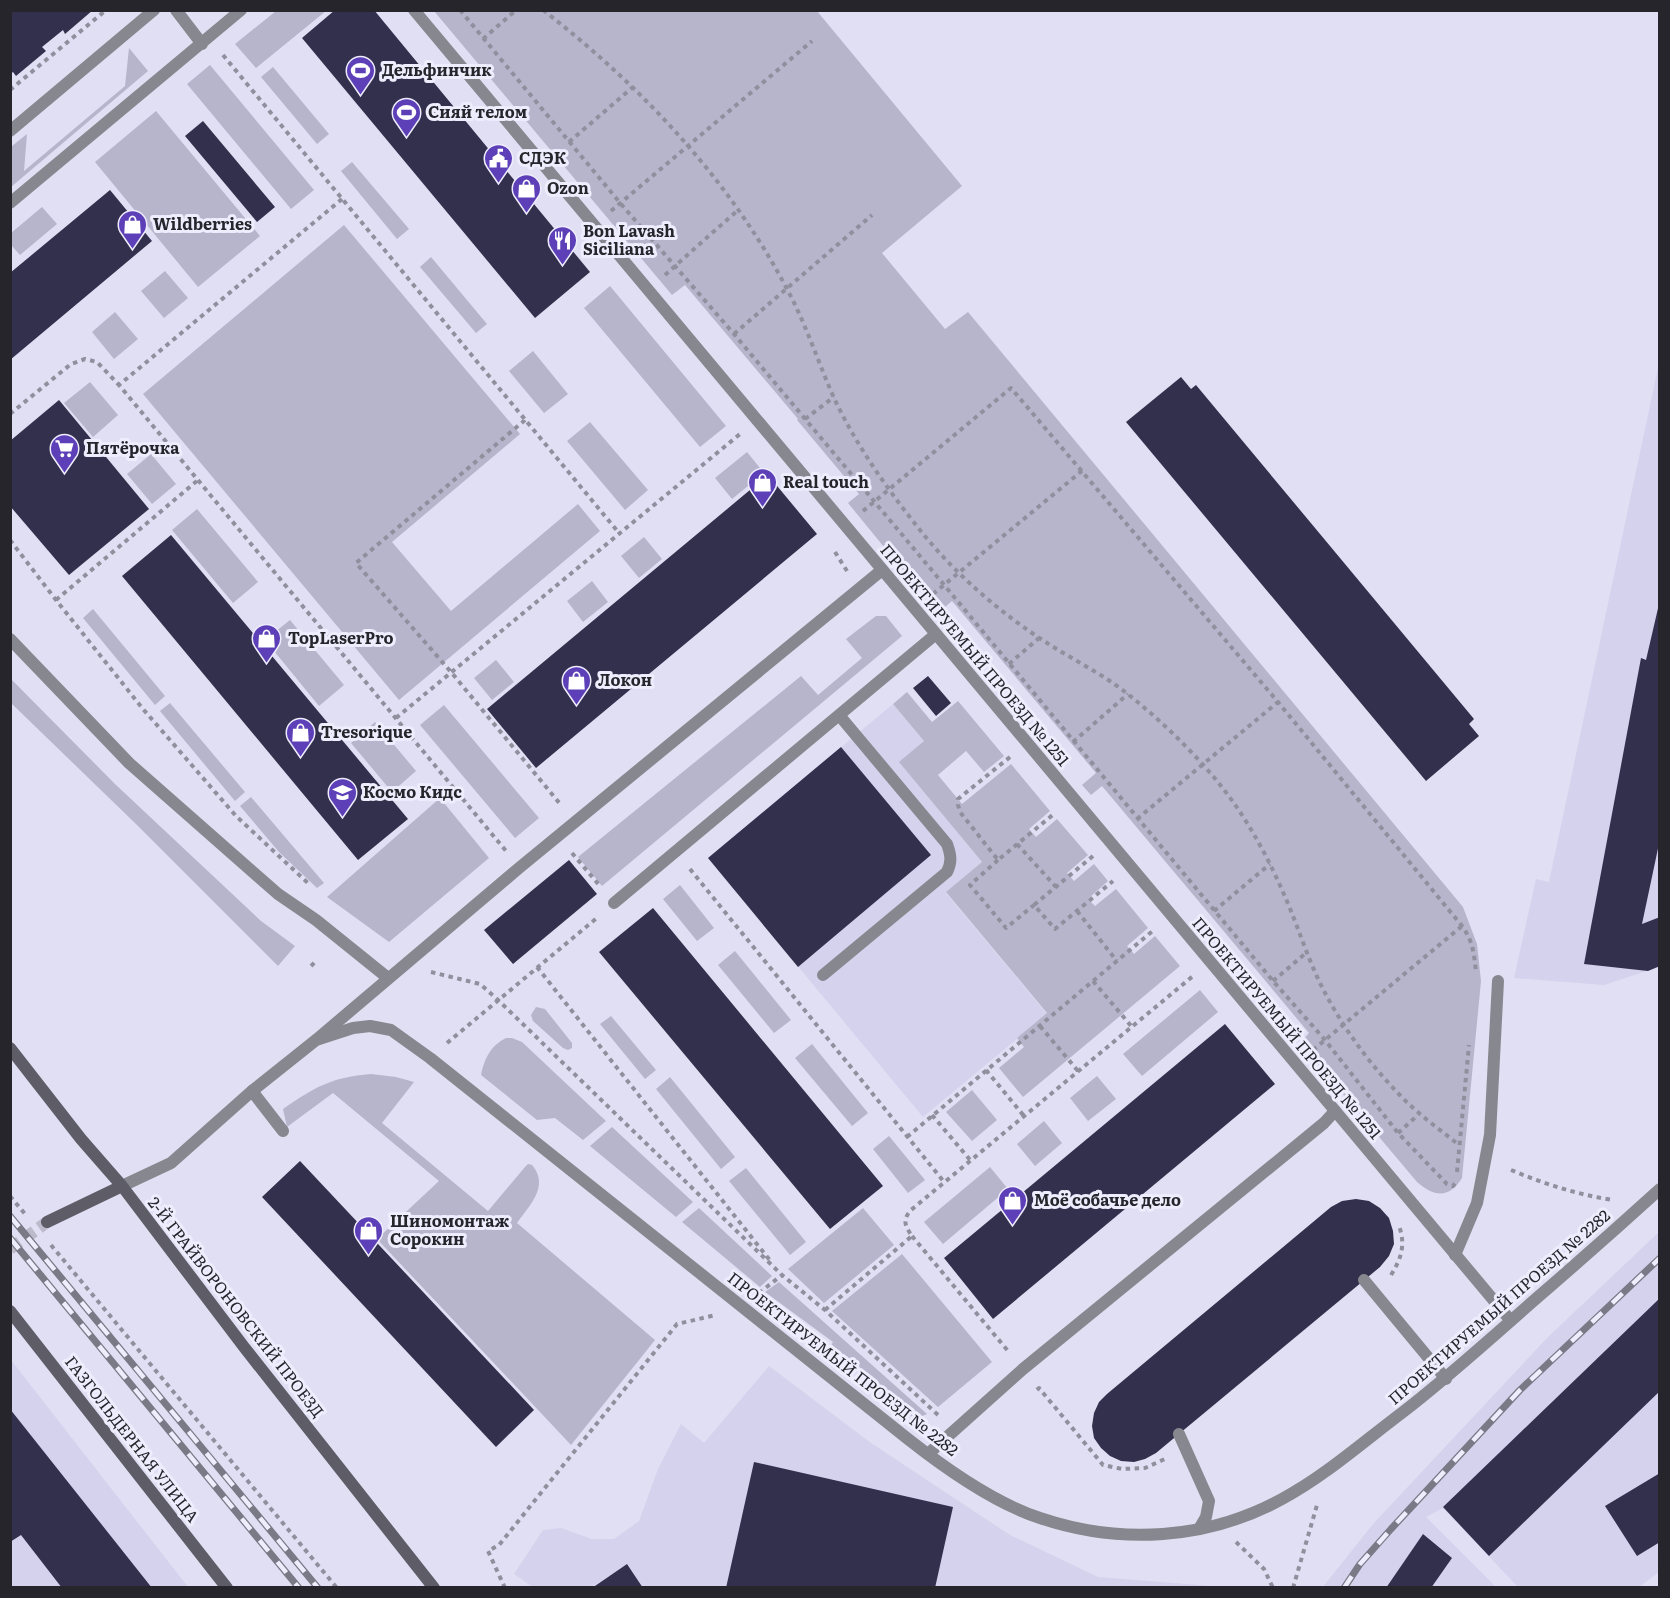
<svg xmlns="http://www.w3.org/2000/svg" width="1670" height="1598" viewBox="0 0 1670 1598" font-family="Literata,serif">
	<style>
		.built { fill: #d4d2ed }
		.green { fill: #b7b5cc }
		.building { fill: #33304d }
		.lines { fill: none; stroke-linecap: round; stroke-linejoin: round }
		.secondary-tunnel { stroke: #bcbacb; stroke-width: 12; stroke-dasharray: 12 6; stroke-linecap: butt }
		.path { stroke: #908f9d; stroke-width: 4; stroke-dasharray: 4.5 4.5; stroke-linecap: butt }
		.lane { stroke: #87878f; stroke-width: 12 }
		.street { stroke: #87878f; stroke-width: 12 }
		.secondary { stroke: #5d5c67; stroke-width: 12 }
		.rail-casing { stroke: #7a7986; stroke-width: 7 }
		.rail { stroke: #eeedfd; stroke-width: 4.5; stroke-dasharray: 14; stroke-linecap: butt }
		.labels { text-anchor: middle; stroke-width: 6; stroke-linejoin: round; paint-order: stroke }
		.poi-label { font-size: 16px; font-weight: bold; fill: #26252c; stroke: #eeedfd; text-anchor: start }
		.street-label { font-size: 16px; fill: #26252c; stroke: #eeedfd }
	</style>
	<rect width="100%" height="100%" fill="#e1dff3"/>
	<!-- built -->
	<path class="built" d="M1659,363V967L1604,985L1514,978L1536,879L1549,882Z
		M893,704L924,741L900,763L982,862L946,893L1047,1014L923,1117L708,858Z
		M1659,1232V1572L1639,1587H1518L1443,1508L1426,1517L1496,1587L1322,1588L1373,1524L1548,1337Z
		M11,1360L188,1587H11Z
		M769,1366L871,1443L1010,1535L1098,1577L1224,1587L643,1588L627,1564L592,1587L534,1588L514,1574L543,1530L561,1528L592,1539H614L639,1521L658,1469L681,1424L704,1443Z"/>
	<!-- green -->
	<path class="green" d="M276,11H326L256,68L235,44Z
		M434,11H817L962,186L882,253L945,329L968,312L1463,907L1477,944L1481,981L1462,1178C1449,1199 1434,1197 1417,1182L1300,1043L1309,1033L1102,786L1091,795L1082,785L1096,773L952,601L938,613L848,503L859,494L797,420L798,419L685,285L672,295Z
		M129,48L148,71L11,187L12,146L27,134L24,171L125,86Z
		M210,65L314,190L291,209L187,84Z
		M273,67L329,134L317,144L261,77Z
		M156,111L260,236L198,287L95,162Z
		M352,162L409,229L397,239L341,171Z
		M42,207L57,224L20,255L11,245V233Z
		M344,225L520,434L392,542L451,611L578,504L600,531L399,700L143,394Z
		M431,257L487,324L476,333L420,267Z
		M165,271L188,298L164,318L141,291Z
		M610,286L726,426L700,447L584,308Z
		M115,312L138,339L114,359L92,332Z
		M533,351L568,394L544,413L509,371Z
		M90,382L118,415L93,437L64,403Z
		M590,422L648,490L625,510L567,441Z
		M747,452L764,473L732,499L715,478Z
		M151,454L176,484L152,504L127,474Z
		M197,509L258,582L233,603L172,530Z
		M644,537L662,559L639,578L621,556Z
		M592,581L608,602L583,622L567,601Z
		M93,609L165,696L155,705L83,618Z
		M876,616H886L902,636L602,886L578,857L801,676L818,695L862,658L846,639Z
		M290,620L344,685L319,706L265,640Z
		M496,660L514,682L492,700L474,678Z
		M10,678L115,784L261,921L295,946L278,966L137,825L11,703Z
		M907,692L932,722L958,701L1004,756L984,772L966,751L938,775L962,804L1011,764L1050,811L1029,829L1036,837L1057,819L1088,855L1067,873L1074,881L1094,864L1108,881L1088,899L1095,906L1116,889L1148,928L1127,946L1134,954L1155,936L1180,966L1023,1097L999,1068L1024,1047L1017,1038L1047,1013L946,892L982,862L899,762L924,741L893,704Z
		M170,703L245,792L235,801L160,711Z
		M444,705L539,818L515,838L420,725Z
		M375,722L416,771L392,792L351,743Z
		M251,797L324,883L317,888L279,852L240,806Z
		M440,798L489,858L389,942L327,897Z
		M680,885L714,928L697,941L663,899Z
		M735,951L791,1020L774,1033L718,965Z
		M1200,990L1218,1012L1142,1076L1123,1054Z
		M536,1007L545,1009L572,1043V1048L568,1050L563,1048L533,1021L531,1015Z
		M611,1016L656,1070L645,1079L600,1024Z
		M506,1038H512L522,1042L606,1121L583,1140L555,1118L537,1120L481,1075C484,1059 491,1045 506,1038Z
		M812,1044L868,1113L852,1126L795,1058Z
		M371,1074L396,1077L414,1082L382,1123L488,1211L525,1167L528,1164L532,1165C550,1186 529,1206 517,1223L655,1340L571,1445L377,1239L439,1181L333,1093L287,1127L283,1109C315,1087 332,1077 371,1074Z
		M1097,1076L1116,1099L1088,1121L1070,1098Z
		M670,1077L735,1157L721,1169L656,1089Z
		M972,1090L997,1120L972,1141L946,1112Z
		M1044,1121L1062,1143L1035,1166L1017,1144Z
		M612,1127L693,1202L676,1217L590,1146Z
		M889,1136L925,1180L908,1193L873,1149Z
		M990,1167L1008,1189L943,1244L924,1222Z
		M746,1168L806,1242L790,1255L729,1181Z
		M699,1208L772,1276L760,1287L682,1222Z
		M863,1208L894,1245L824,1303L788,1269Z
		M902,1254L992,1362L938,1407L832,1311Z
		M779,1282L927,1414L915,1419L829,1349L833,1342L765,1292Z"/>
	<!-- building -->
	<path class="building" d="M10,10H93L65,34L63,30L42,47L46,51L16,76L13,72L10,74Z
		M335,10H374L590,272L535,318L302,38Z
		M203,121L275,207L257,222L185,136Z
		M110,190L152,241L10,360V273Z
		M1181,377L1191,389L1196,385L1474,719L1469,724L1479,736L1426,781L1126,422Z
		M59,400L149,509L69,575L10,506V441Z
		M768,475L817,534L536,768L487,709Z
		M171,535L408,819L358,860L122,576Z
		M1659,604L1660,839L1642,924L1660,917V966L1648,971L1584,964L1641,658L1646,660Z
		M928,676L951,703L936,716L913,688Z
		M841,747L931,855L798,967L708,858Z
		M569,860L597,894L513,964L484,930Z
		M653,908L883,1186L830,1229L599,952Z
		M1225,1024L1275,1084L993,1319L944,1258Z
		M300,1161L534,1410L496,1447L262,1197Z
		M1356,1199L1369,1201L1380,1208L1389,1218L1393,1231L1394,1244L1389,1256L1380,1267L1156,1453L1145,1459L1134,1462L1121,1461L1110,1456L1101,1448L1094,1438L1092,1426L1094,1413L1099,1402L1107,1394L1331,1207L1342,1201Z
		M1660,1298V1391L1489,1556L1443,1507Z
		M10,1409L152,1588H62L21,1535L10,1542Z
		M754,1462L953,1507L935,1588H726Z
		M1660,1473V1542L1637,1556L1605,1506Z
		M1423,1534L1452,1558L1431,1588H1386Z
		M627,1564L643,1588H592Z"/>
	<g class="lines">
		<!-- secondary-tunnel -->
		<path class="secondary-tunnel" d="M10,1249L47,1222"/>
		<!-- path -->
		<path class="path" d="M460,10L621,204L734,334L945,586L1273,981L1325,1040L1398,1133L1447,1184L1453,1186L1456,1182
			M543,10C641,86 729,179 787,289C806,324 818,362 834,398C857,447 890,493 924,535C957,575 997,610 1041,639C1069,658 1102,673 1129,695C1165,724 1200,758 1228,795C1252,827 1271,864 1286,899C1299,929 1308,960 1323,989C1342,1026 1368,1062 1397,1092C1415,1112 1438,1128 1459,1145
			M483,39L516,10
			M223,55L619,533
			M10,90L106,10
			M569,142L633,87
			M342,199L119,385L506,851
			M611,211L812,41
			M665,275L738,210
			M734,334L872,215
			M10,414L71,364L85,359L97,362L119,385
			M805,419L834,397
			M525,420L356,563L451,672L561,805
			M863,511L1011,388L1278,702L1462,926C1473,941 1474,954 1476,972
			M10,540L56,600L143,709L236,816L310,885
			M835,552L847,571
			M933,594L1083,470
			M56,600L198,480
			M1009,664L1039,638
			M396,718L740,434
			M1073,742L1128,694
			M1010,757L958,799V805L960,812L998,860L1055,813
			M1137,819L1278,702
			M1017,844L1056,887
			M572,853L600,886
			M1093,856L1034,905L1055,929L1113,881
			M998,860L970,885L1006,928L1034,905
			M690,869L945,1183
			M1077,911L1117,961
			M1214,911L1270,864
			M311,966L317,960
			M537,967L772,1263
			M431,972L480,984L498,1000L782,1275L825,1310L938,1415
			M1093,981L1132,1027
			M1273,981L1306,953
			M1040,1026L1078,1071
			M447,1043L598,917
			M1313,1050L1462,926
			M986,1070L1024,1116
			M932,1115L971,1161
			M1398,1133L1419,1114
			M907,1137L1155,929
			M1511,1170C1545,1184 1578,1195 1614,1200
			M1457,1172L1469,1045
			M10,1196L25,1214
			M912,1236L1008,1351
			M51,1245L337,1588
			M1391,1275C1401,1259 1406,1245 1399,1226
			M759,1293L782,1275
			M825,1310L912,1236C905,1226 902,1220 911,1210L1193,976
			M1037,1390L1039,1388L1103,1465L1122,1469L1145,1468L1167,1458
			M1236,1542L1264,1569L1273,1588
			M505,1588L488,1551L499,1545L677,1324L716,1315
			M1293,1588L1317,1505"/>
		<!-- lane -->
		<path class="lane" d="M176,10L202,44
			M10,131L154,10
			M10,203L241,10
			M10,639L129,763L278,894L316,920L388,978
			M614,903L936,634
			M823,975L947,872C952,862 951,855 947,844L839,715
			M316,1040L519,868L882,570
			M252,1091L283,1131
			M1455,1255L1477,1203L1490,1135L1498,981
			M1364,1280L1446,1379
			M1179,1434L1209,1501L1206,1517L1199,1529
			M928,1454L1023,1369L1324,1123L1335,1111"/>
		<!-- street -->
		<path class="street" d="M414,10L1511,1321
			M122,1186L171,1163L252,1091L316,1040L353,1028L370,1026L391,1030L430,1058L908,1439C946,1469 994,1503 1040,1518C1120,1545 1207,1540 1282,1499C1325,1476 1363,1442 1403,1412C1447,1378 1489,1340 1531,1303C1574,1266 1617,1228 1660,1189"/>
		<!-- secondary -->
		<path class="secondary" d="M10,1048L81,1139L122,1186L244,1347L434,1588
			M47,1222L122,1186
			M10,1311L227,1588"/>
		<defs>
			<path id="rail" d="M10,1216L318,1588
				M10,1238L299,1588
				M1344,1588L1360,1564L1391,1529L1520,1390L1660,1258"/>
		</defs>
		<!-- rail casing -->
		<use href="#rail" class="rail-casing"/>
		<!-- rail -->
		<use href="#rail" class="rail"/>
	</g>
	<!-- icons -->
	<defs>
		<symbol id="stadium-pin" viewBox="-11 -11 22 30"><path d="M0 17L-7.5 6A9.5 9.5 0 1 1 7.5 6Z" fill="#5d40b8" stroke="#eeedfd"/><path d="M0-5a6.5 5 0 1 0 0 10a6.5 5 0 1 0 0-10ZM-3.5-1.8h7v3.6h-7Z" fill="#fff"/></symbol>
		<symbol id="civic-pin" viewBox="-11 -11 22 30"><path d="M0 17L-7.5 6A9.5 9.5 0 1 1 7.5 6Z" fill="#5d40b8" stroke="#eeedfd"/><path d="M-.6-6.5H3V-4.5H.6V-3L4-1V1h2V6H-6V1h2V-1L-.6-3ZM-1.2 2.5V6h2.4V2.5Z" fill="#fff"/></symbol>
		<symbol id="shop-pin" viewBox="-11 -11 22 30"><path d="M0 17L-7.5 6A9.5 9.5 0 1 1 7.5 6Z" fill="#5d40b8" stroke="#eeedfd"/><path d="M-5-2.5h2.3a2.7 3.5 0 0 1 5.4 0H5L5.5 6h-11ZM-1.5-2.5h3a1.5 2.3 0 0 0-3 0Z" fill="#fff"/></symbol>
		<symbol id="restaurant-pin" viewBox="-11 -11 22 30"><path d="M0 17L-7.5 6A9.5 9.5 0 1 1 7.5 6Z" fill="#5d40b8" stroke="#eeedfd"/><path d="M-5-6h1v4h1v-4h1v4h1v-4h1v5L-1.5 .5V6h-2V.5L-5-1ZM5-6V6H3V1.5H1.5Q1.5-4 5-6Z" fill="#fff"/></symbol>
		<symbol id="supermarket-pin" viewBox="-11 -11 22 30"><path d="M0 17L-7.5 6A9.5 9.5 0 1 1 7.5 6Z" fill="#5d40b8" stroke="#eeedfd"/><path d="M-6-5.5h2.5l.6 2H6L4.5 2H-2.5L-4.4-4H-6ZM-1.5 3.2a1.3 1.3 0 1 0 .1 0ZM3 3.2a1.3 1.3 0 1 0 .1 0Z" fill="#fff"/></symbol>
		<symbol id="school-pin" viewBox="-11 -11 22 30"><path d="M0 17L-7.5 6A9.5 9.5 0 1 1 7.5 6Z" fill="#5d40b8" stroke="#eeedfd"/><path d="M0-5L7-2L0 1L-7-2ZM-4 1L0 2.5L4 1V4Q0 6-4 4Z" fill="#fff"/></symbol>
	</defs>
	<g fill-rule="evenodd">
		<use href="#stadium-pin" x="344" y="54" width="33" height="45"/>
		<use href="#stadium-pin" x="390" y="96" width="33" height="45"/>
		<use href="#civic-pin" x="482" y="142" width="33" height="45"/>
		<use href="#shop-pin" x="510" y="172" width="33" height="45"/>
		<use href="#shop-pin" x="116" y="208" width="33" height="45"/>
		<use href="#restaurant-pin" x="546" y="224" width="33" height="45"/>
		<use href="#supermarket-pin" x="48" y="432" width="33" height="45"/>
		<use href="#shop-pin" x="746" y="466" width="33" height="45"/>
		<use href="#shop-pin" x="250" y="622" width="33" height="45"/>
		<use href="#shop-pin" x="560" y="664" width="33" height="45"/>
		<use href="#shop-pin" x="284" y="716" width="33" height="45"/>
		<use href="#school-pin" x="326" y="776" width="33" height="45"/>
		<use href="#shop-pin" x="996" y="1184" width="33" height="45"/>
		<use href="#shop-pin" x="352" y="1214" width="33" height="45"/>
	</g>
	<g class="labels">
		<!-- poi labels -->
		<g class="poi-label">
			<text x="382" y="76">Дельфинчик</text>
			<text x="428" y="118">Сияй телом</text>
			<text x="519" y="164">СДЭК</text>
			<text x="547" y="194">Ozon</text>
			<text x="153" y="230">Wildberries</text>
			<text x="583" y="237">Bon Lavash<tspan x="583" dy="18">Siciliana</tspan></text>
			<text x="86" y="454">Пятёрочка</text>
			<text x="783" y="488">Real touch</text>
			<text x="288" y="644">TopLaserPro</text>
			<text x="598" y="686">Локон</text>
			<text x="321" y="738">Tresorique</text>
			<text x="363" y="798">Космо Кидс</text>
			<text x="1034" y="1206">Моё собачье дело</text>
			<text x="390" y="1227">Шиномонтаж<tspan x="390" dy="18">Сорокин</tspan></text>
		</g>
		<!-- street labels -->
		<g class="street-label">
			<text transform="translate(975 655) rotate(50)" y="6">ПРОЕКТИРУЕМЫЙ ПРОЕЗД № 1251</text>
			<text transform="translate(1287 1028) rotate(50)" y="6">ПРОЕКТИРУЕМЫЙ ПРОЕЗД № 1251</text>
			<text transform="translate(236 1307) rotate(52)" y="6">2-Й ГРАЙВОРОНОВСКИЙ ПРОЕЗД</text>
			<text transform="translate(1499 1307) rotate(-41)" y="6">ПРОЕКТИРУЕМЫЙ ПРОЕЗД № 2282</text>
			<text transform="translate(843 1364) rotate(38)" y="6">ПРОЕКТИРУЕМЫЙ ПРОЕЗД № 2282</text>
			<text transform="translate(132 1439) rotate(52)" y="6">ГАЗГОЛЬДЕРНАЯ УЛИЦА</text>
		</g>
	</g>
	<!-- border -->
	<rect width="1670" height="1598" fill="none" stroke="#26252c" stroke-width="24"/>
</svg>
